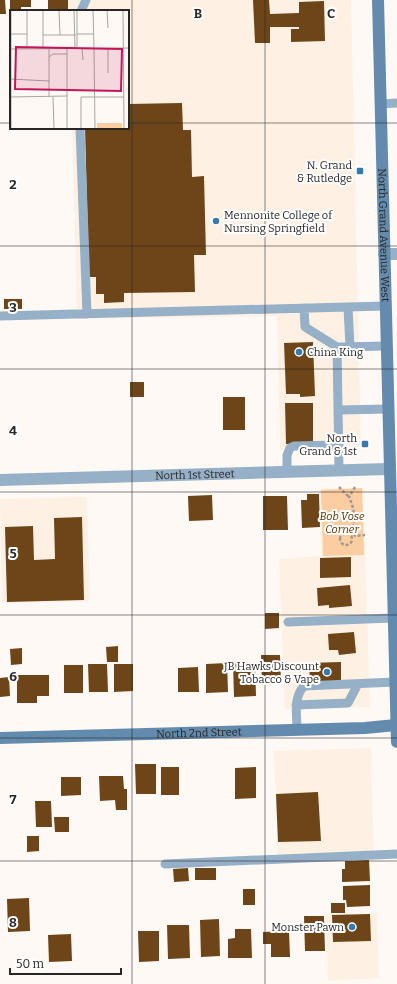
<svg xmlns="http://www.w3.org/2000/svg" width="397" height="984" viewBox="0 0 397 984" font-family="Bitter,serif">
	<style>
		.built { fill: #fef1e4 }
		.green { fill: #fbcda1 }
		.building { fill: #6d4518 }
		.lines { fill: none; stroke-linecap: round; stroke-linejoin: round }
		.path { stroke: #9e9a97; stroke-width: 2.5; stroke-dasharray: 3 2; stroke-linecap: butt }
		.lane { stroke: #95b0c7; stroke-width: 9 }
		.street { stroke: #95b0c7; stroke-width: 12 }
		.secondary { stroke: #638bad; stroke-width: 12 }
		.grid { fill: none; stroke: #292624; stroke-width: 1; stroke-opacity: 0.55 }
		.poi-dot { fill: #367bb0; stroke: #fff; stroke-width: 1.5 }
		.labels { text-anchor: middle; stroke-width: 4; stroke-linejoin: round; paint-order: stroke }
		.poi-label { font-size: 11px; fill: #292624; stroke: #fff; text-anchor: end }
		.street-label { font-size: 11px; fill: #292624; stroke: #fff }
		.park-label { font-size: 11px; font-style: italic; fill: #583302; stroke: #fff }
		.inset-road { fill: none; stroke: #a9a5a1; stroke-width: 1 }
		.view { fill: #c2185b; fill-opacity: 0.15; stroke: #c2185b; stroke-width: 2 }
		.inset-edge { fill: none; stroke: #292624; stroke-width: 2 }
		.grid-label { font-size: 13px; text-anchor: middle; font-weight: bold; fill: #292624; stroke: #fff; stroke-width: 4; stroke-linejoin: round; paint-order: stroke }
	</style>
	<rect width="100%" height="100%" fill="#fef9f5"/>
	<!-- built -->
	<path class="built" d="M68,0H351L361,447L280,450L277,316L77,319L72,128H128V11H68Z
		M363,488L370,707L285,709L279,559L321,556L320,489Z
		M87,497L90,601L2,603L0,499Z
		M371,748L374,858L278,861L274,751Z
		M377,913L379,978L328,981L326,914Z"/>
	<!-- green -->
	<path class="green" d="M362,488L364,555L323,556L321,490Z"/>
	<!-- building -->
	<path class="building" d="M0,0H5L6,14H0Z
		M10,0H31V7H21V11H10Z
		M48,0H68V11H48Z
		M253,0H269L270,14L299,13V2L324,1L325,41L291,42V29H299V27H270V43H255Z
		M182,103L183,130H191L192,177L204,176L206,255H194L195,292L124,293V302L104,303V294H96V277H89L85,128H128V104Z
		M4,299H22V309H4Z
		M313,342L315,396L300,397V394H286L284,343Z
		M130,382H144V397H130Z
		M223,397H245V430H223Z
		M285,403H313V444H286Z
		M307,494H319L320,527L302,528L301,500H307Z
		M212,495L213,520L189,521L188,496Z
		M263,496H287L288,530H263Z
		M82,517L84,600L7,602L5,527L33,526L34,560L55,559L54,518Z
		M351,557V577L320,578V558Z
		M350,585L352,606L329,608V605L318,606L317,588Z
		M265,613H279V628L265,629Z
		M354,632L356,653L339,655L338,650H329L328,634Z
		M118,646V662H107L106,647Z
		M22,648V664L11,665L10,649Z
		M261,655H280L281,682L262,683Z
		M255,662L256,696L234,697L233,663Z
		M341,662V684H310L309,663Z
		M227,663L228,692L206,693V664Z
		M88,664H107L108,692H89Z
		M114,664H133V691L114,692Z
		M64,665H83V693H64Z
		M198,667L199,692H178V668Z
		M17,675H49V696H37V703H17Z
		M9,677L10,696L0,697V678Z
		M135,764H156V794H136Z
		M161,767H179V795H161Z
		M256,767V798L235,799V768Z
		M99,776H123L124,789H127V810H116L115,800L100,801Z
		M61,777H81V795L61,796Z
		M318,792L321,841L278,842L276,794Z
		M35,801H51L52,827H36Z
		M54,817H69V832H55Z
		M27,836H39V851L27,852Z
		M369,860L370,881L342,882V869H345V861Z
		M188,868L189,881L174,882L173,869Z
		M195,868H216V880H195Z
		M370,885V906L347,907L346,900H343V886Z
		M243,889H255V905H243Z
		M29,898L30,931L8,932L7,899Z
		M331,903H345V913H331Z
		M370,914L371,941L333,942L332,915Z
		M304,916H324L325,951H305Z
		M219,919L220,956L201,957L200,920Z
		M167,925H189L190,958L168,959Z
		M235,929H251L252,958H228V939L235,938Z
		M138,931H159V961L139,962Z
		M289,931L290,957H271V944H263V932Z
		M71,934L72,961L49,962L48,935Z"/>
	<g class="lines">
		<!-- path -->
		<path class="path" d="M339,487L349,497
			M355,487L349,497C354,508 356,518 352,530L355,536L365,535
			M340 539a6 6 0 1 1 12 0a6 6 0 1 1-12 0Z"/>
		<!-- lane -->
		<path class="lane" d="M81,11L86,0
			M380,104L397,103
			M80,128L87,314
			M348,307L350,347
			M304,308L305,327L337,347L339,470
			M0,316L385,306
			M337,347L386,346
			M338,410L388,409
			M287,472V455L290,448L294,446L339,445
			M288,622L393,618
			M296,705L348,703L358,684
			M297,729C297,714 293,698 304,686L395,682
			M165,864L397,854"/>
		<!-- street -->
		<g class="street">
			<path d="M384,254H397"/>
			<path id="s1" d="M0,480L389,469"/>
		</g>
		<!-- secondary -->
		<g class="secondary">
			<path id="s2" d="M378,0L397,742"/>
			<path id="s3" d="M0,738L365,728L396,725"/>
		</g>
	</g>
	<!-- grid -->
	<path class="grid" d="M132,0V984M265,0V984M0,123H11M128,123H397M0,246H397M0,369H397M0,492H397M0,615H397M0,738H397M0,861H397"/>
	<!-- markers -->
	<g class="poi-dot">
		<rect x="356" y="167" width="8" height="8" rx="2"/>
		<circle cx="216" cy="221" r="4"/>
		<circle cx="299" cy="352" r="4"/>
		<rect x="361" y="440" width="8" height="8" rx="2"/>
		<circle cx="327" cy="672" r="4"/>
		<circle cx="352" cy="927" r="4"/>
	</g>
	<g class="labels">
		<!-- poi labels -->
		<g class="poi-label">
			<text x="352" y="169">N. Grand<tspan x="352" dy="13">&amp; Rutledge</tspan></text>
			<text x="224" y="219" text-anchor="start">Mennonite College of<tspan x="224" dy="13">Nursing Springfield</tspan></text>
			<text x="307" y="356" text-anchor="start">China King</text>
			<text x="357" y="442">North<tspan x="357" dy="13">Grand &amp; 1st</tspan></text>
			<text x="319" y="670">JB Hawks Discount<tspan x="319" dy="13">Tobacco &amp; Vape</tspan></text>
			<text x="344" y="931">Monster Pawn</text>
		</g>
		<!-- street labels -->
		<g class="street-label">
			<text dy="4" stroke="none"><textPath href="#s2" startOffset="235">North Grand Avenue West</textPath></text>
			<text dy="4" stroke="none"><textPath href="#s1" startOffset="195">North 1st Street</textPath></text>
			<text dy="4" stroke="none"><textPath href="#s3" startOffset="199">North 2nd Street</textPath></text>
		</g>
		<!-- park labels -->
		<g class="park-label">
			<text x="342" y="520">Bob Vose<tspan x="342" dy="13">Corner</tspan></text>
		</g>
	</g>
	<!-- overview -->
	<g transform="translate(10 10)">
		<rect width="119" height="119" fill="#fef9f5"/>
		<path d="M87,113H112V119H87Z" fill="#fbcda1"/>
		<path class="inset-road" d="M1,0V119M17,0V39M33,0V39M49,0L50,25M64,0L65,38M67,0V38M83,0L84,38M97,0L98,18M113,0L114,119M1,24H17M67,24H83M33,25H66M72,38L73,50M84,38L85,119M98,38V63M0,39L119,38M39,39V87M57,39V119M39,47L43,44H57M0,69L39,71M0,87L57,86M43,87L44,119M71,119V87H114"/>
		<path class="view" d="M6,37L112,39L111,81L5,79Z"/>
		<rect width="119" height="119" class="inset-edge"/>
	</g>
	<g class="grid-label">
		<text x="198" y="18">B</text>
		<text x="331" y="18">C</text>
		<text x="13" y="189">2</text>
		<text x="13" y="312">3</text>
		<text x="13" y="435">4</text>
		<text x="13" y="558">5</text>
		<text x="13" y="681">6</text>
		<text x="13" y="804">7</text>
		<text x="13" y="927">8</text>
	</g>
	<!-- scale -->
	<path d="M10 968v6h111v-6" fill="none" stroke="#292624" stroke-width="2"/>
	<text x="16" y="968" font-size="12" fill="#292624" stroke="#ffffff" stroke-width="3" paint-order="stroke">50 m</text>
</svg>
